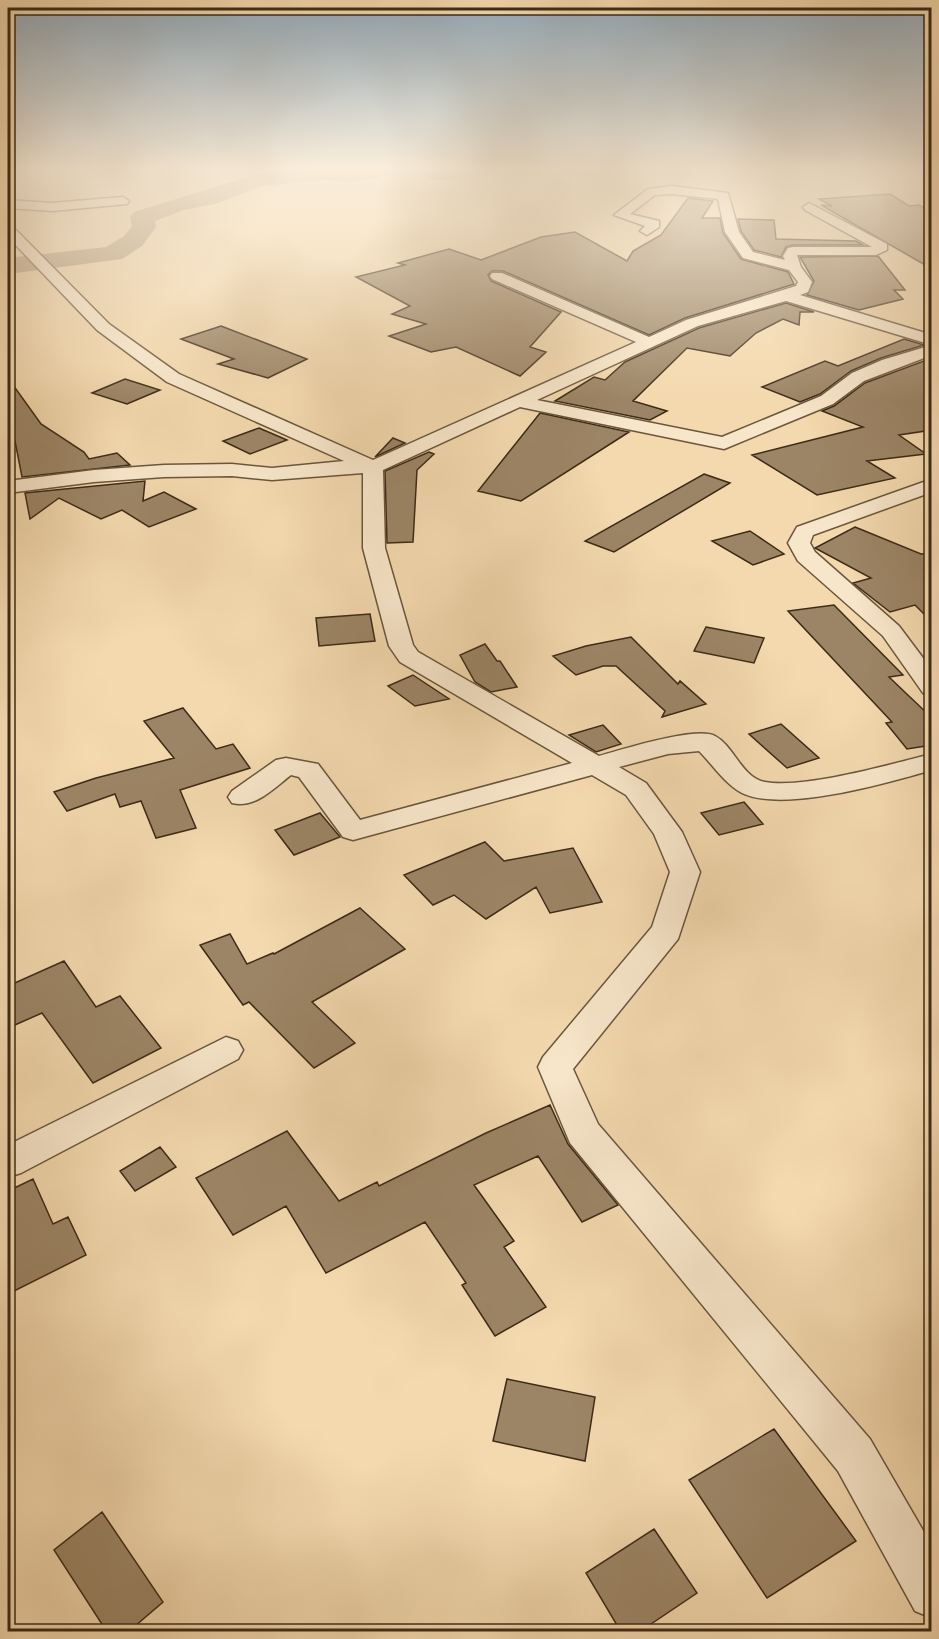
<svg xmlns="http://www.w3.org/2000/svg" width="939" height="1639" viewBox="0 0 939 1639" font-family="Cardo,serif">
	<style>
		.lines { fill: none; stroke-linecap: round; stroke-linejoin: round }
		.river { fill: #b59e7b; fill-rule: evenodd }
		.building { fill: #9c8566; stroke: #3c2a17; stroke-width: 1.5 }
		.minor-casing { stroke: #6a563d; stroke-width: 3 }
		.minor { fill: #f8e6ca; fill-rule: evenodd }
	</style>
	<rect width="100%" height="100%" fill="#f4d9ae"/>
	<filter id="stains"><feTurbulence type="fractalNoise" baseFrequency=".00333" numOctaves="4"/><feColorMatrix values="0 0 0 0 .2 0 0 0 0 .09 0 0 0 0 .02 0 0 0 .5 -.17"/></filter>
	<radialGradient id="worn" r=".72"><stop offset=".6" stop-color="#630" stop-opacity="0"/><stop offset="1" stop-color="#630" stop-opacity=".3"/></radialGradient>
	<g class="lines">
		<!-- river -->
		<path class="river" d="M295,170H390L388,175L351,183L328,180L263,186L215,204L184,210L155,221L156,227L142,246L122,259L8,274V258L106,247L124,236L132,226L130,217L134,212L254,175Z
			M420,170H475L473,175C456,179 432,187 420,170Z
			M574,170H596L594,175H576Z"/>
	</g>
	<!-- building -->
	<path class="building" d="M890,194L909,206L919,205L932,212V269L821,205L832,206L819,199Z
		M688,198L713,201L702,218H720L723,233L741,259L788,272L794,284L685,318L649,335L503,271H492L488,275L491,281L561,312L530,347L546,352L520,376L456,347L431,352L389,336L426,324L392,314L410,306L356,277L405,265L398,263L449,249L481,260L541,237L575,232L627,261L633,251L661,235Z
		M738,219L774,220L776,239L856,241L863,245H793L786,247L781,257L754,250L741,231Z
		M878,256L905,290H894L903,299L859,310L807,295L814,281L800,257Z
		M786,303L814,312H800L799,325L783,319L756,333L730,356L687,348L633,401L667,411L650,420L555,401L594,377L605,380L625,362L699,328Z
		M221,326L307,359L268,378L218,364L234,359L181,339Z
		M904,339L924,345L881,358L851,371L820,394L800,402L762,387L825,361L838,366Z
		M932,358V430L899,435L926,454L867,461L895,478L817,495L752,455L863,427L822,411L834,406L865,383Z
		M8,378L41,424L84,452L89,459L117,453L130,465L22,477L15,441L8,436Z
		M125,379L160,390L127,404L92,393Z
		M540,413L629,432L521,501L478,491Z
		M259,428L287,440L250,454L223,441Z
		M393,438L405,443L375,457Z
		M429,452L434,454L417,470L413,542L387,543L385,471Z
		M704,474L730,483L614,552L585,541Z
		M145,481L143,501L164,492L196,509L149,527L122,510L101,519L59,498L30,519L25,493Z
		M855,527L921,554L932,553V622L915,605L890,612L853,583L871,578L815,548Z
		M750,531L784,554L753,565L712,541Z
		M834,605L903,675L889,677L932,718V745L907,749L886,723L892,722L788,611Z
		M370,614L375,641L319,646L316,618Z
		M706,627L764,638L754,663L694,651Z
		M631,637L678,684L680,681L706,704L662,717L665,711L616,666H603L576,675L553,656L586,646Z
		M485,644L497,661H500L517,687L491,692L475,682L460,655Z
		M413,675L449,699L415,706L388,686Z
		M183,708L216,749L233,744L250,768L180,790L196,828L156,838L141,801L120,807L115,794L67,811L54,792L96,778L174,758L144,721Z
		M781,724L819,758L787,768L749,734Z
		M603,725L621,744L596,752L569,735Z
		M744,802L763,824L719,835L701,813Z
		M320,813L340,837L294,855L275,830Z
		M485,842L504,861L573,848L602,902L550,913L536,887L486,919L454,895L433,905L404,875Z
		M360,908L405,949L312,1002L355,1043L314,1068L249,1002L243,1005L200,945L230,934L247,964L273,953L274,954Z
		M64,961L96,1007L120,996L161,1048L93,1083L42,1013L8,1028V986Z
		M550,1105L568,1144L618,1205L582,1222L538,1156L474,1185L514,1241L504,1247L546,1307L495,1336L462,1285L466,1283L425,1222L326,1273L286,1206L233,1235L196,1178L287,1131L339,1201L377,1182L379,1186L486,1133Z
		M160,1147L176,1167L135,1191L120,1171Z
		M33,1179L53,1224L68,1217L86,1255L8,1294V1191Z
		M507,1379L595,1397L585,1461L493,1441Z
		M774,1429L856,1541L767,1598L689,1480Z
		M102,1512L163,1602L128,1632H107L54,1550Z
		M654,1529L697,1593L639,1632H621L586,1573Z"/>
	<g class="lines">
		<defs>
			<path id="minor" d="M672,186L728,193L739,232L753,252L785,260L783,256L788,248L793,247H872L805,210L803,207L809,203L887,244V250L876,255H797L801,267L812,282L808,292L800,295L932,335V345L786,301L698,326L537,400L722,437L821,396L852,373L882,360L932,345V355L864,381L833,404L724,449L520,407L383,470L385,548L413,645L418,652L599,756C621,750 696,726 715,736C734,746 742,778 765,782C805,789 891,764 932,754V770C887,783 783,813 742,793C725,784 712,764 699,751L668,754L619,767L646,783L682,832L700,872L678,939L573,1069L598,1124L870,1439L932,1546V1618L915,1611L838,1471L570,1143L538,1067L543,1057L652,927L670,872L654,834L626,795L592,775L353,840L343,837L299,777L291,775C274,788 255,809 232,803L228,797L232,791L276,760L286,758L318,764L360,820L572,763L400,662L389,646L363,548V473L272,480L232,476L164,477L94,482L8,493V481L94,470L164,465L232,464L272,468L344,461L167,382L97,330L8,237V226L13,227L109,324L179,374L373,460L636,342L492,279L490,276L492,273H502L649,337L686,320L796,286L798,282L789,270L743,258L725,232L718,199L672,194L655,195L630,214L659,221V227L647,235L640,231L645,226L614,215L648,189Z
				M123,197L129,201L127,204L52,211L8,208V200L52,203Z
				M932,479V492L813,535L810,543L815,552L899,626L932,670V695L923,693L883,636L798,561L788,543L797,527Z
				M226,1037L238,1041L243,1050L238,1059L21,1173L8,1177V1145Z"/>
		</defs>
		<!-- minor casing -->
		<use href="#minor" class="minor-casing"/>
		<!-- minor -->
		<use href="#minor" class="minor"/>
	</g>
	<!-- sky -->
	<linearGradient id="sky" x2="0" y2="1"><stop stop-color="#93abbc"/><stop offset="0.42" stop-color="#faeedb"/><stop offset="1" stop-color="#faeedb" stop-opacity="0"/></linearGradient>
	<rect width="939" height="400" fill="url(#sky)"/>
	<!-- margin -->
	<rect width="939" height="1639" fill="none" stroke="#f4d9ae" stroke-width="30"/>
	<rect x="9" y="9" width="921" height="1621" fill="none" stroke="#3c2a17" stroke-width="3"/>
	<rect x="15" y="15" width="909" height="1609" fill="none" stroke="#3c2a17" stroke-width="1.5"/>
	<rect width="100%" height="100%" filter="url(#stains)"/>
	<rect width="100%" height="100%" fill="url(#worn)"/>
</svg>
